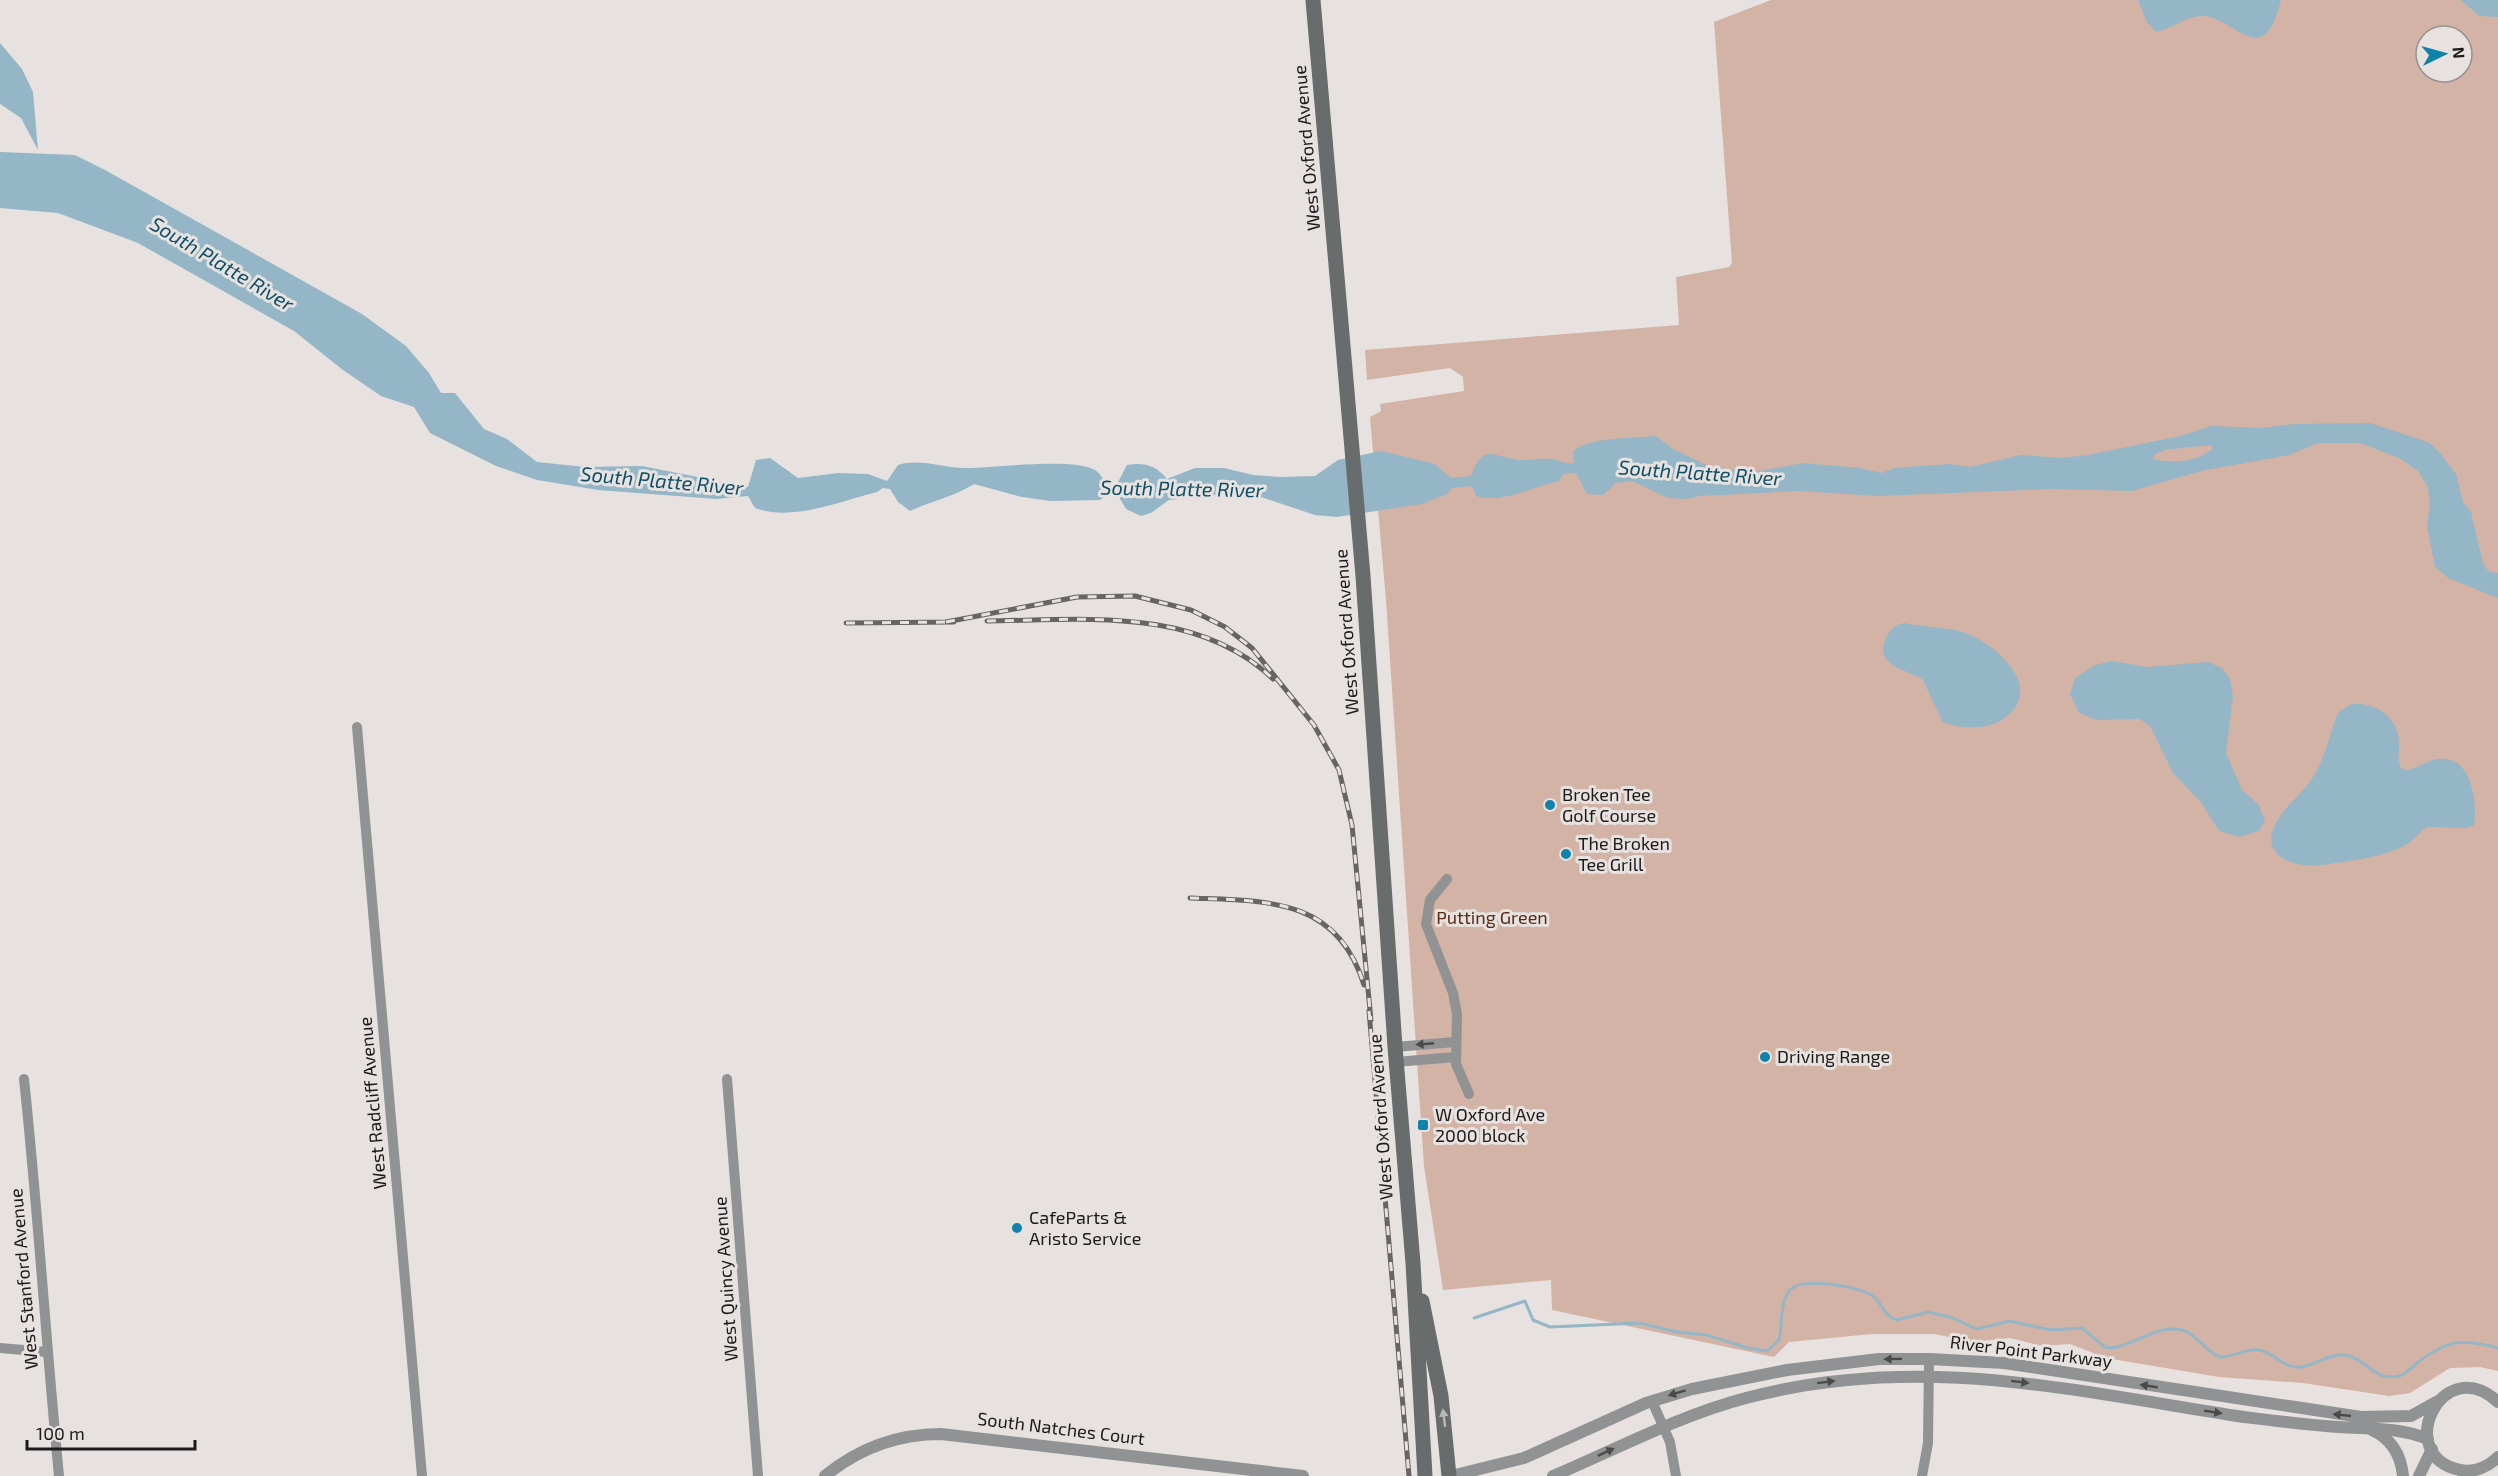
<svg xmlns="http://www.w3.org/2000/svg" width="2498" height="1476" viewBox="0 0 2498 1476" font-family="'Exo 2',sans-serif">
	<style>
		.green { fill: #d3b3a5; fill-rule: evenodd }
		.water { fill: #94b6c6; fill-rule: evenodd }
		.lines { fill: none; stroke-linecap: round; stroke-linejoin: round }
		.stream { stroke: #94b6c6; stroke-width: 3 }
		.minor { stroke: #909293; stroke-width: 10 }
		.tertiary { stroke: #909293; stroke-width: 12 }
		.secondary { stroke: #696c6d; stroke-width: 15 }
		.rail-casing { stroke: #676463; stroke-width: 5 }
		.rail { stroke: #e7e2e0; stroke-width: 3; stroke-dasharray: 9; stroke-linecap: butt }
		.oneway { fill: #4a4a4a }
		.oneway2 { fill: #bbb9b8 }
		.poi-dot { fill: #0f83a9; stroke: #e7e2e0; stroke-width: 2 }
		.labels { text-anchor: middle; stroke-width: 6; stroke-linejoin: round; paint-order: stroke }
		.street-label { font-size: 18px; fill: #1c1a1a; stroke: #e7e2e0 }
		.poi-label { font-size: 18px; fill: #1c1a1a; stroke: #e7e2e0; text-anchor: start }
		.park-label { font-size: 18px; fill: #572b15; stroke: #e7e2e0 }
		.water-label { font-size: 20px; font-style: italic; fill: #0c4f67; stroke: #e7e2e0 }
	</style>
	<rect width="100%" height="100%" fill="#e7e2e0"/>
	<!-- green -->
	<path class="green" d="M1771,0H2498V1371L2480,1367L2450,1368L2410,1393L2389,1396L2303,1383L2219,1377L2106,1358L2070,1344L2042,1346L2010,1338L1974,1342L1934,1334H1872L1789,1342L1774,1357L1552,1310L1551,1280L1443,1290L1424,1166L1386,600L1370,417L1381,411L1380,404L1464,391L1463,377L1450,368L1367,380L1365,350L1679,325L1676,277L1729,267L1732,263L1714,22ZM2426,36H2462V72H2426Z"/>
	<!-- water -->
	<path class="water" d="M2138,0H2281C2263,73 2236,18 2204,16C2185,15 2172,31 2155,31L2147,22Z
		M2461,0H2498V17L2479,16Z
		M0,43L22,69L33,92L38,150L21,118L0,104Z
		M0,152L75,155L105,170L362,314L406,346L429,373L441,393H455L484,429L507,439L537,462L585,467L642,466L748,487L756,460L770,458L798,478L838,473L868,474L887,481L898,465C920,458 943,468 966,468C994,468 1073,457 1095,470C1100,473 1105,482 1110,487L1116,486L1127,465C1144,462 1156,465 1167,479L1195,468H1224L1253,475L1281,477L1315,476L1338,460L1381,451L1435,464L1451,478L1471,476C1484,442 1492,457 1519,460C1529,461 1542,457 1552,459C1561,461 1564,464 1574,463L1573,452C1585,437 1636,438 1656,436L1673,449L1706,465L1748,473L1803,463L1860,468L1882,473L1894,468L1949,464L1970,467L2021,455L2062,458L2088,455L2180,436L2212,426L2260,428L2294,424L2370,423L2430,443L2440,453L2456,474L2463,502L2471,512L2483,563L2489,572L2498,573V598L2448,578L2435,567L2427,526L2430,505L2428,488L2419,472L2399,458L2360,443H2318L2289,455L2201,471L2132,491L2051,489L1878,496L1798,491L1700,496L1686,499L1668,498L1632,481L1616,483L1603,495L1587,494L1576,473L1564,474L1559,481C1534,486 1503,504 1476,496L1472,486L1452,488L1447,494L1422,504L1337,517L1315,515L1258,496L1217,495L1169,500L1151,513L1141,516L1126,509L1117,494L1110,493L1100,500L1050,501L1022,497L974,484C954,497 931,501 910,511L898,502L890,489L883,488L877,492C841,501 791,522 755,508L748,496L716,499L598,490L537,480L496,466L430,433L414,407L381,396L343,370L294,331L138,243L58,213L0,208ZM2210,445L2213,448C2200,462 2171,464 2153,459L2154,455L2164,450Z
		M1905,623C1921,627 1956,628 1968,634C1987,642 2006,657 2016,675C2031,703 2004,726 1978,727C1967,728 1953,727 1942,721L1923,680C1908,669 1871,667 1887,636C1891,628 1896,624 1905,623Z
		M2112,661L2148,667L2208,662L2222,668L2230,679L2233,696L2226,753L2242,790L2258,804L2265,820L2259,831L2239,837L2219,831L2200,801L2173,773L2150,726L2140,719L2097,720L2079,713L2070,694L2075,678L2095,665Z
		M2352,704C2375,702 2397,716 2399,741C2400,751 2396,761 2402,769C2414,772 2425,761 2437,759C2471,753 2478,802 2474,825L2467,828L2427,827C2420,832 2414,840 2406,845C2381,858 2349,861 2322,865C2288,869 2254,852 2281,815C2291,801 2304,792 2313,777C2325,758 2329,738 2336,717L2340,711Z"/>
	<g class="lines">
		<!-- stream -->
		<path class="stream" d="M1474,1318L1525,1301L1533,1320L1550,1327L1639,1323L1677,1332L1707,1335L1748,1348L1767,1351L1779,1340C1783,1323 1779,1304 1790,1290C1801,1277 1858,1286 1871,1295C1883,1302 1883,1316 1897,1320L1928,1312L1950,1317L1977,1329L2009,1321L2051,1330L2082,1328L2105,1347L2112,1348C2136,1345 2165,1319 2189,1333C2200,1340 2207,1351 2219,1357C2232,1358 2246,1348 2259,1350C2275,1353 2284,1369 2301,1367C2316,1365 2330,1353 2345,1355C2366,1358 2374,1382 2399,1376C2406,1374 2411,1368 2417,1363C2447,1340 2461,1338 2498,1348"/>
		<!-- minor -->
		<path class="minor" d="M357,727L422,1476
			M1447,879L1430,900L1426,924L1453,993L1457,1014L1456,1064L1469,1094
			M1395,1047L1455,1042
			M1396,1062L1455,1057
			M24,1079C38,1211 46,1343 59,1476
			M727,1079L758,1476
			M0,1348L47,1352
			M1652,1401L1670,1442L1676,1476
			M1922,1476L1928,1443L1929,1359"/>
		<!-- tertiary -->
		<path class="tertiary" d="M2498,1402C2442,1350 2392,1456 2460,1470C2474,1473 2488,1467 2498,1457
			M2372,1430C2392,1439 2401,1455 2403,1476
			M825,1476C859,1448 897,1434 941,1434L1303,1476
			M1451,1476L1524,1458L1646,1403L1692,1389L1787,1370L1879,1359H1929L2004,1363L2361,1417L2411,1416L2438,1401
			M1553,1476C1617,1449 1678,1416 1746,1398C1919,1352 2073,1391 2244,1417C2276,1421 2307,1425 2339,1427C2370,1429 2398,1427 2428,1439
			M2419,1476L2432,1449"/>
		<!-- secondary -->
		<path class="secondary" d="M1313,0L1363,576L1395,1047L1413,1263L1425,1476
			M1422,1301L1441,1396L1449,1476"/>
		<defs>
			<path id="rail" d="M987,621C1083,620 1197,606 1273,679
				M946,622L1077,597L1135,596L1191,610L1225,627L1252,648L1314,725L1339,770L1352,825L1371,1020
				M846,623L954,622
				M1190,898C1266,901 1337,897 1364,985
				M1369,1011L1409,1476"/>
		</defs>
		<!-- rail casing -->
		<use href="#rail" class="rail-casing"/>
		<!-- rail -->
		<use href="#rail" class="rail"/>
	</g>
	<!-- one-way arrows -->
	<defs><path id="oneway-solid" d="M-6-.8H1V-3.2L6.5 0L1 3.2V.8H-6Z" transform="scale(1.5)"/></defs>
	<g class="oneway">
		<use href="#oneway-solid" transform="translate(1425 1044) rotate(175)"/>
		<use href="#oneway-solid" transform="translate(1893 1359) rotate(179)"/>
		<use href="#oneway-solid" transform="translate(1826 1382) rotate(-7)"/>
		<use href="#oneway-solid" transform="translate(2020 1382) rotate(7)"/>
		<use href="#oneway-solid" transform="translate(2149 1386) rotate(-171)"/>
		<use href="#oneway-solid" transform="translate(1677 1393) rotate(163)"/>
		<use href="#oneway-solid" transform="translate(2213 1412) rotate(9)"/>
		<use href="#oneway-solid" transform="translate(2342 1415) rotate(-174)"/>
		<use href="#oneway-solid" transform="translate(1606 1452) rotate(-25)"/>
	</g>
	<use class="oneway2" href="#oneway-solid" transform="translate(1444 1418) rotate(-97)"/>
	<!-- markers -->
	<g class="poi-dot">
		<circle cx="1550" cy="805" r="6"/>
		<circle cx="1566" cy="854" r="6"/>
		<circle cx="1765" cy="1057" r="6"/>
		<rect x="1417" y="1119" width="12" height="12" rx="3"/>
		<circle cx="1017" cy="1228" r="6"/>
	</g>
	<g class="labels">
		<!-- street labels -->
		<g class="street-label">
			<text transform="translate(1307 148) rotate(-95)" y="6">West Oxford Avenue</text>
			<text transform="translate(1347 632) rotate(-94)" y="6">West Oxford Avenue</text>
			<text transform="translate(373 1103) rotate(-95)" y="6">West Radcliff Avenue</text>
			<text transform="translate(1381 1117) rotate(-94)" y="6">West Oxford Avenue</text>
			<text transform="translate(24 1279) rotate(-95)" y="6">West Stanford Avenue</text>
			<text transform="translate(726 1279) rotate(-94)" y="6">West Quincy Avenue</text>
			<text transform="translate(2031 1352) rotate(7)" y="6">River Point Parkway</text>
			<text transform="translate(1061 1429) rotate(7)" y="6">South Natches Court</text>
		</g>
		<!-- poi labels -->
		<g class="poi-label">
			<text x="1562" y="801">Broken Tee<tspan x="1562" dy="21">Golf Course</tspan></text>
			<text x="1578" y="850">The Broken<tspan x="1578" dy="21">Tee Grill</tspan></text>
			<text x="1777" y="1063">Driving Range</text>
			<text x="1435" y="1121">W Oxford Ave<tspan x="1435" dy="21">2000 block</tspan></text>
			<text x="1029" y="1224">CafeParts &amp;<tspan x="1029" dy="21">Aristo Service</tspan></text>
		</g>
		<!-- park labels -->
		<g class="park-label">
			<text x="1492" y="924">Putting Green</text>
		</g>
		<!-- water labels -->
		<g class="water-label">
			<text transform="translate(222 264) rotate(31)" y="7">South Platte River</text>
			<text transform="translate(1700 473) rotate(4)" y="7">South Platte River</text>
			<text transform="translate(662 481) rotate(5)" y="7">South Platte River</text>
			<text transform="translate(1182 489) rotate(1)" y="7">South Platte River</text>
		</g>
	</g>
	<!-- north arrow -->
	<g transform="translate(2444 54) rotate(85)"><circle r="28" fill="#e7e2e0" stroke="#969291" stroke-width="1.5"/>
	<path d="M0-4.5L10 22L0 15L-10 22Z" fill="#0f83a9"/>
	<text y="-9" font-size="16" font-weight="bold" text-anchor="middle" fill="#1c1a1a">N</text>
	</g>
	<!-- scale -->
	<path d="M27 1440v9h168v-9" fill="none" stroke="#1c1a1a" stroke-width="3"/>
	<text x="36" y="1440" font-size="18" fill="#1c1a1a" stroke="#e7e2e0" stroke-width="4.5" paint-order="stroke">100 m</text>
</svg>
